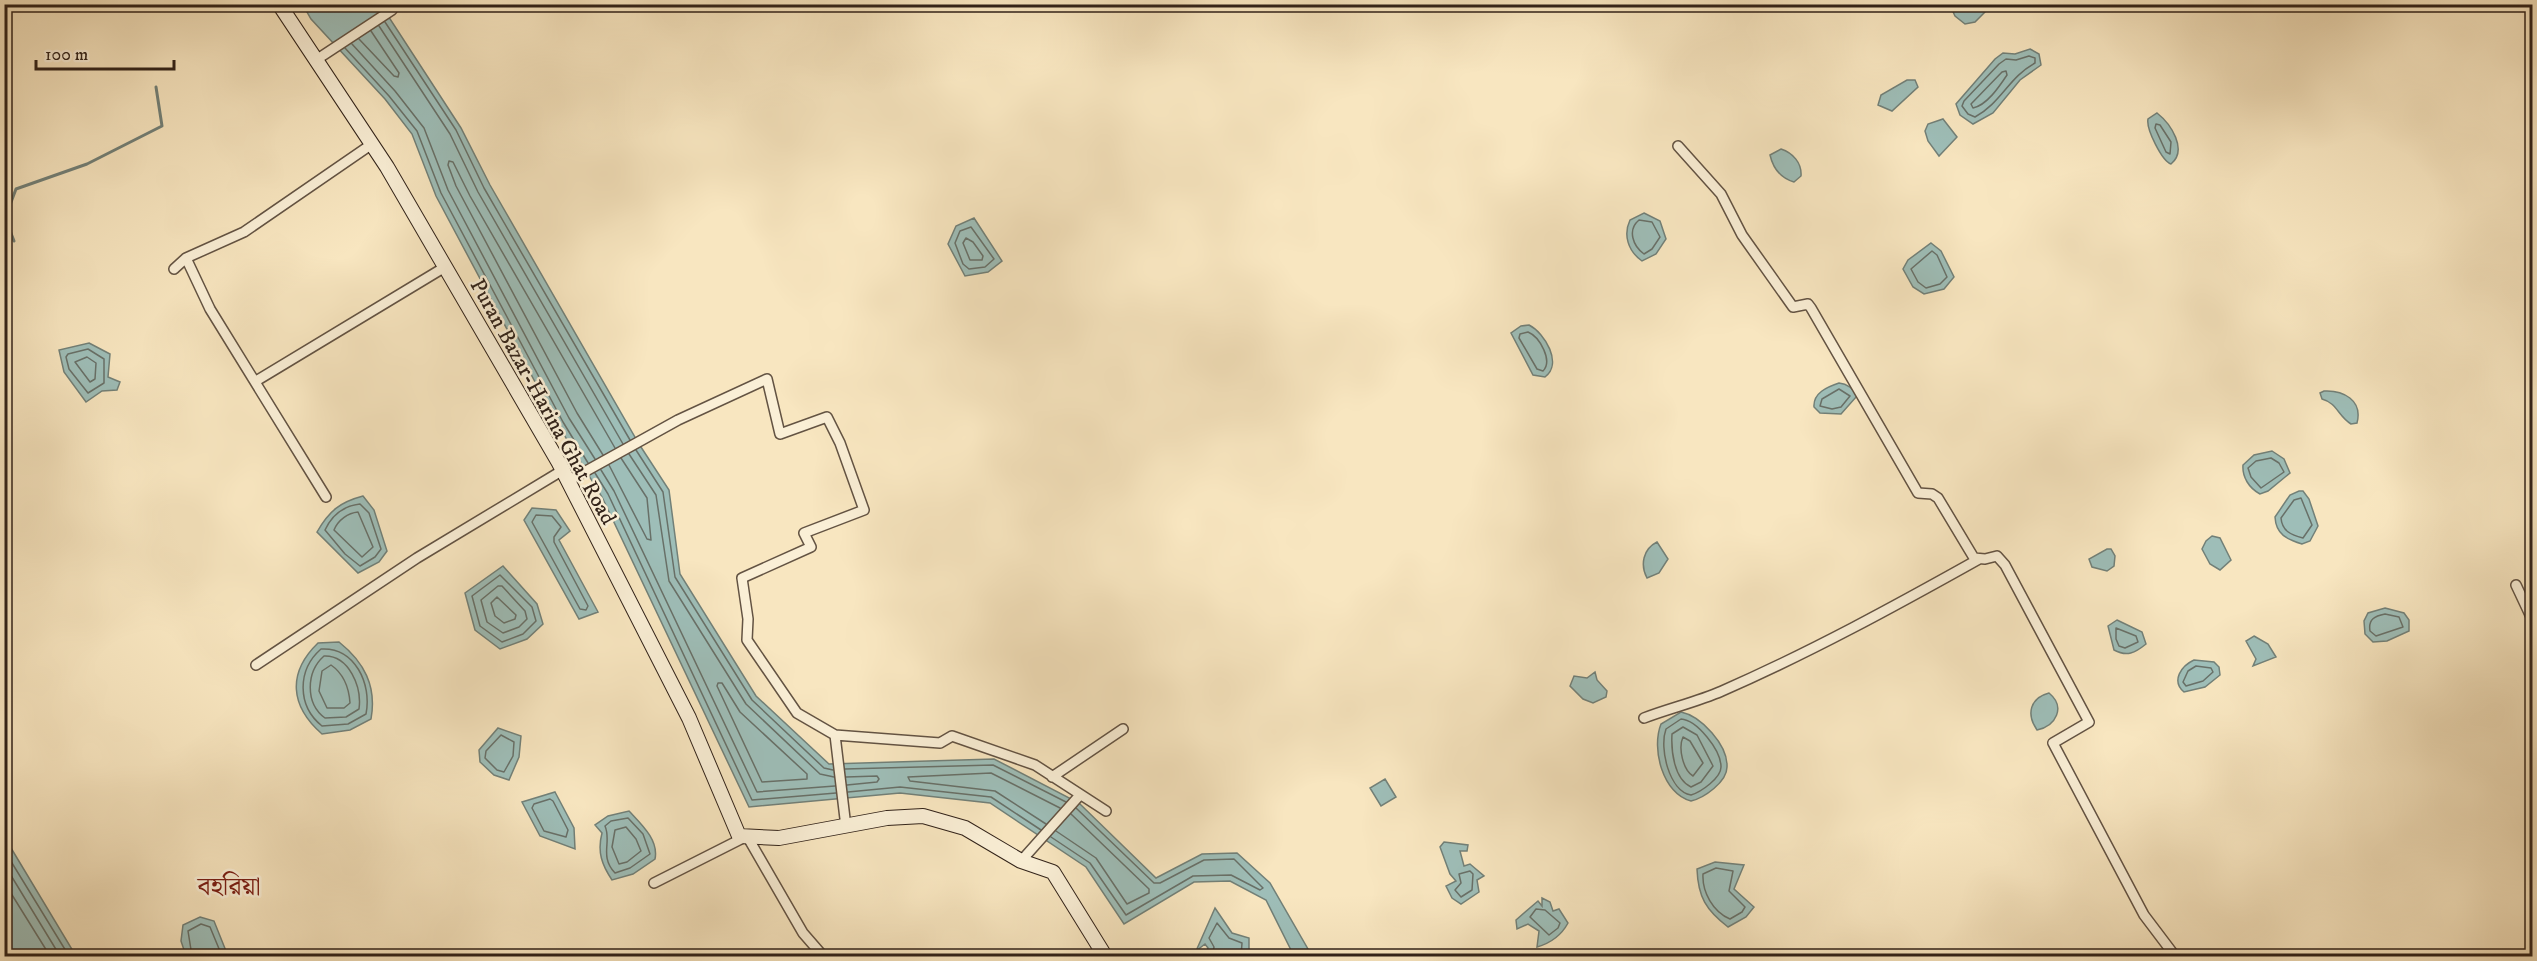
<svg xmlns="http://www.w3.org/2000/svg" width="2537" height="961" viewBox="0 0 2537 961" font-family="'IM FELL DW Pica','Noto Serif Bengali',serif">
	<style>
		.water { fill: #9ebeb8; stroke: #728078; stroke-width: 1.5 }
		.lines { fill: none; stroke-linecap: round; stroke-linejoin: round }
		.shore { stroke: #687068; stroke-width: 1.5 }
		.stream { stroke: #728078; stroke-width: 3 }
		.street-casing { stroke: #635343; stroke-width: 12 }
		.secondary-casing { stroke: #312219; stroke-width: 16 }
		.street { stroke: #faefd6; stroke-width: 9 }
		.secondary { stroke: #faefd6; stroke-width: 14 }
		.labels { text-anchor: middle; stroke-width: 5; stroke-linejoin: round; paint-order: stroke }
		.street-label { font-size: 22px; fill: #312219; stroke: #faefd6 }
		.quarter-label { font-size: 26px; fill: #7a1f14; stroke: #faefd6 }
	</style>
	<rect width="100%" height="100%" fill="#f8e6c0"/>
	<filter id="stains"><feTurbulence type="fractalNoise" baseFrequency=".00333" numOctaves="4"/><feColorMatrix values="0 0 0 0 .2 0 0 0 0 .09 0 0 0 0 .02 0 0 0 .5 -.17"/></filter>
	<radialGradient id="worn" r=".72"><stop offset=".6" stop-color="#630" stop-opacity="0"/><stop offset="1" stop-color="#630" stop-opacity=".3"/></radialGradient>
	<!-- water -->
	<path class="water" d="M303,5H381L461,128L490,185L639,444L669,490L680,574L756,696L829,764L994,759L1079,803L1156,878L1202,854L1237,853L1270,883L1312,956H1294L1266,900L1230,881L1194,882L1124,924L1086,867L990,803L900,793L749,807L602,497L558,425L436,196L412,134L385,99L311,19Z
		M1950,5H1984L1985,12L1975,22L1965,24L1955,16Z
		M2030,49L2039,54L2041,65L2020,80L1993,113L1973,124L1960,115L1956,104L1995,59L2003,53L2015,54Z
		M1907,80H1915L1918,87L1892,111L1878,105L1881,95Z
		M2157,113C2171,124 2188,150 2171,164C2162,161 2146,129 2148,119Z
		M1943,119L1957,137L1939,156L1928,141L1925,131L1928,124Z
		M1781,149C1793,153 1802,163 1801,176L1794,182C1780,178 1773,168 1770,155Z
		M1644,213L1660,221L1666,239L1656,254L1642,261C1628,251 1623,235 1630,220Z
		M974,218L1002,261L988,272L965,276L948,244L956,226Z
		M1931,243L1941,251L1954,277L1944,289L1924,294L1913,287L1903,269L1908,260Z
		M1529,325C1545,333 1563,364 1545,377L1533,375L1511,333L1521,326Z
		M89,343L110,354L108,377L120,382L117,390L102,391L86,402L64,372L59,350Z
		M1839,383C1848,384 1853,388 1857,396L1841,414L1820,413L1814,407C1813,393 1827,387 1839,383Z
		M2324,391C2343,390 2363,400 2357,423L2351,424C2338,416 2337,403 2322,399L2320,393Z
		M2272,451L2284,459L2290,473L2268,491L2260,494C2249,488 2242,477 2243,465L2254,455Z
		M2299,491H2303L2309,499L2318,526L2310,541L2302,544C2287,539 2276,535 2275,517L2290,495Z
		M363,496L374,510L387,551L379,562L358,573L317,532C329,511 340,502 363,496Z
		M532,508L556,510L570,531L559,540L598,612L579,619L524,520Z
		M2212,536L2220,538L2231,560L2220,570L2210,564L2202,549L2206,541Z
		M1657,542L1668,559L1659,573L1647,578C1640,565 1643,549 1657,542Z
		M2107,549H2111L2115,556L2114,566L2107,571L2092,567L2089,559Z
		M503,566L537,604L543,624L527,639L500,649L475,630L465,593Z
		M2385,608L2404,613L2409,620V631L2387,641L2373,642L2365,634L2364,621L2368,613Z
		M2117,620L2142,632L2146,644C2135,653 2127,657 2114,650L2108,626Z
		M2254,636L2268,644L2276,657L2253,666L2256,659L2246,641Z
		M339,642C364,662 377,686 371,719L350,730L322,734C290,706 287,673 318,643Z
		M2194,660L2214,662L2219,667L2220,675L2205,687L2184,692C2171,681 2181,666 2194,660Z
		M1595,672L1597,680L1607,691L1606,697L1593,703L1583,699L1570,686L1574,676L1587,678Z
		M2049,693C2066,707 2056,726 2037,730C2026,714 2030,698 2049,693Z
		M1681,712C1701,716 1728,745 1727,767C1727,782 1704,798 1691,801C1663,794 1651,749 1661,724Z
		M498,728L521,736L519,757L509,780L494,775L480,762L479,750Z
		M1385,779L1396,797L1381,806L1370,788Z
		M555,792L574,828L575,849L540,836L522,802Z
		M629,811C641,824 659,840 655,859L633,874L612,880C602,865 597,852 602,833L595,825L608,816Z
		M5,838L76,956H5Z
		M1444,842L1468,845L1467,851H1460L1464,866L1470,864L1484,876L1477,880L1479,892L1461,904L1452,898L1446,886L1456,881L1450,874L1440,847Z
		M1715,862L1744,865L1734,889L1754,907L1746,917L1728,927C1706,910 1698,897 1697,869Z
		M1542,898L1550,902L1553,911L1559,909L1568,923C1561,936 1551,943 1537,947L1539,931L1528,924L1517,929L1516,920L1538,901L1542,906Z
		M1215,908L1232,933L1249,938V951L1246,956H1206L1208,948L1205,944L1196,951Z
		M200,917L214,921L228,956H186L181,941L183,925Z"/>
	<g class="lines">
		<!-- shore -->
		<path class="shore" d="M385,22L456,130L484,188L630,440
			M379,26L450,134L478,192L623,444
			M359,39L394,76L398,77L399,73L371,31
			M352,44L395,91L424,128L448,190L569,418L595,459
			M345,48L389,96L417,131L441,193L563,422L588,463
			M2029,56L2035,58V63C2009,77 2001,103 1975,117L1968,114L1962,106L1964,101L1999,64L2006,59L2016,60Z
			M2002,72L2006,71L2007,75C1999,87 1987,105 1973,108L1971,104Z
			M2156,124L2160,125L2171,142L2170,154L2166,152L2155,128Z
			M1639,220L1652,222L1660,237L1652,249L1644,254C1633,246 1627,230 1639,220Z
			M971,227L994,259L985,267L969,269L963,264L955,243L960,231Z
			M966,238L973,242L983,256L982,260H970L963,243Z
			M1932,251L1937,255L1947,277L1940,284L1926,288L1918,282L1911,269Z
			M1528,332C1540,337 1553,361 1543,371L1537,369L1519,338L1520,334Z
			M88,349L104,359V383L88,393L69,369L66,357L68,354Z
			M87,357L96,363L95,379L90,382L75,362Z
			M1839,389L1850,396L1841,407L1832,409L1820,406L1822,399Z
			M636,450L663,492L675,577L752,700L824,768L833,770
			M629,454L656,495L669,581L746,704L820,774L834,777
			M603,455L577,413L456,186L448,165L449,161L453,162L470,196L615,448
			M2271,458L2279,463L2284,472L2261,488L2251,477L2248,468L2256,461Z
			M609,465L647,539L651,540L647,498L621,458
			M601,470L614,491L757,792L835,786
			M595,473L608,494L752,800L836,793
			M2301,498L2312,525L2303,538C2291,535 2282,531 2281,518L2294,500Z
			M360,504L369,513L381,549L375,557L360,566L345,554L325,530C332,515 343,506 360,504Z
			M358,512L373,547L362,557L334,530C338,520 348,513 358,512Z
			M536,515L552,516L561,527L554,537V542L588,606L586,610L580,609L532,522Z
			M500,575L532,607L536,621L523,634L502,642L480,626L472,596Z
			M498,586H502L525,611L527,619L519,627L503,633L487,622L481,600Z
			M497,597L516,615L515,619L504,623L495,616L491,603Z
			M2385,614L2399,617L2403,627L2376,636L2370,631C2368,619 2375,616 2385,614Z
			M2116,628L2136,636L2138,642L2125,648L2119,646L2116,639Z
			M321,649C355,647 372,684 366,714L348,724L322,726C297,706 297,670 321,649Z
			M324,656C349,655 362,687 359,709L346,717L325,718C305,703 306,672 324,656Z
			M331,665C344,674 349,688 350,703L344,708H327L319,691L322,671Z
			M2196,666L2211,668L2213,672L2203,681L2186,686L2183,682L2188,671Z
			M718,683H722L740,712L807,774V779L762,782L717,686Z
			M1681,719C1697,720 1721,750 1721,767C1721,778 1701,792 1691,795C1669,791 1659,748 1666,729Z
			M1683,727L1697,735L1713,766L1701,782L1691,787C1674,779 1671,751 1672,734Z
			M501,735L514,742L513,756L504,772L497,770L485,758L486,751Z
			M1683,737L1690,741L1703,763L1693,776C1683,770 1678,748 1683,737Z
			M845,769L993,765L1066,802
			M846,777L877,776L879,779L877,782L847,785
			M848,792L900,787L991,797L1041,830
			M550,799L553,801L568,830L566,837L544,831L532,808L534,804Z
			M628,818L643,834L650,854L630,868L615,873C599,856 612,842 605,826L611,821Z
			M1046,824L995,791L910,781L908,777L991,773L1060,808
			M626,827L636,839L641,851L627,862L619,864L612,847L615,830Z
			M1056,831L1096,858L1127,904L1149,893V889L1071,814
			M1051,837L1090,863L1126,915L1193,876L1231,875L1260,890L1263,888L1234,859L1204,860L1160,883H1154L1076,808
			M4,850L69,956
			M4,864L60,956
			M1716,868L1733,871L1729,891L1745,907L1742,912L1730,919C1713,912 1702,892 1703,874Z
			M1470,871L1473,874L1472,890L1461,897L1455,890L1461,883L1459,874Z
			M4,882L50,956
			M1536,909L1545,910L1560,923L1558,928L1549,935L1530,917Z
			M192,956L188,931L201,924L210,927L222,956
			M1212,956L1214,947L1209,938L1217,923L1229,938L1242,943L1241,956"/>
		<!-- stream -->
		<path class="stream" d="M14,241L5,218L16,189L87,164L162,126L156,87"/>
		<defs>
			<path id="street" d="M316,60L392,10
				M1678,146L1721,194L1742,235L1793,307L1808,304L1811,308L1918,493L1932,494L1938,498L1974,558L1985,559L1997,556L2005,565L2089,722L2053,743L2144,915L2175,956
				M186,258L210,309L326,497
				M174,269L186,258L244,232L372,144
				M256,381L445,267
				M568,481L678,420L767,379L780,434L827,417L840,443L864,510L804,533L811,547L742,578L748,619L747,640L797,713L835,735L940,743L952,736L1035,765L1106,811
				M2516,585L2532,619
				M256,665L417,558L563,470
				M1644,718C1670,708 1697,702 1722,691C1811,652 1895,606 1979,559
				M835,735L846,827
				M1052,777L1123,729
				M1021,861L1080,795
				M654,883L747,836L803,933L823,956"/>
			<path id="secondary" d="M279,4L387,167L559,463L689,718L739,836L779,838L887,818L923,816L965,828L1021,861L1053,872L1105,956"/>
		</defs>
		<!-- street casing -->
		<use href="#street" class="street-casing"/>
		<!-- secondary casing -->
		<use href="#secondary" class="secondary-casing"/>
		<!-- street -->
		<use href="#street" class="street"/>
		<!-- secondary -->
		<use href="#secondary" class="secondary"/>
	</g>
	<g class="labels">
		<!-- street labels -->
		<g class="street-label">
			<text transform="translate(544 401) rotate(61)" y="8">Puran Bazar-Harina Ghat Road</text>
		</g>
		<!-- quarter labels -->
		<g class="quarter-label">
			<text x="229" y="895">বহরিয়া</text>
		</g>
	</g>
	<!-- margin -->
	<rect width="2537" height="961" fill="none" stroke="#f8e6c0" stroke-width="24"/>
	<rect x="6" y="6" width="2525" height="949" fill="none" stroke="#312219" stroke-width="3"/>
	<rect x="12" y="12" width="2513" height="937" fill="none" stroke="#312219" stroke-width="1.5"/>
	<!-- scale -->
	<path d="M36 60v9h138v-9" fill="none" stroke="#312219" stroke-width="3"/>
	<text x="45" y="60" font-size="18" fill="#312219" stroke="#faefd6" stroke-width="4.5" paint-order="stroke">100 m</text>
	<rect width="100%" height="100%" filter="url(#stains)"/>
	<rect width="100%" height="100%" fill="url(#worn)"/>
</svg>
